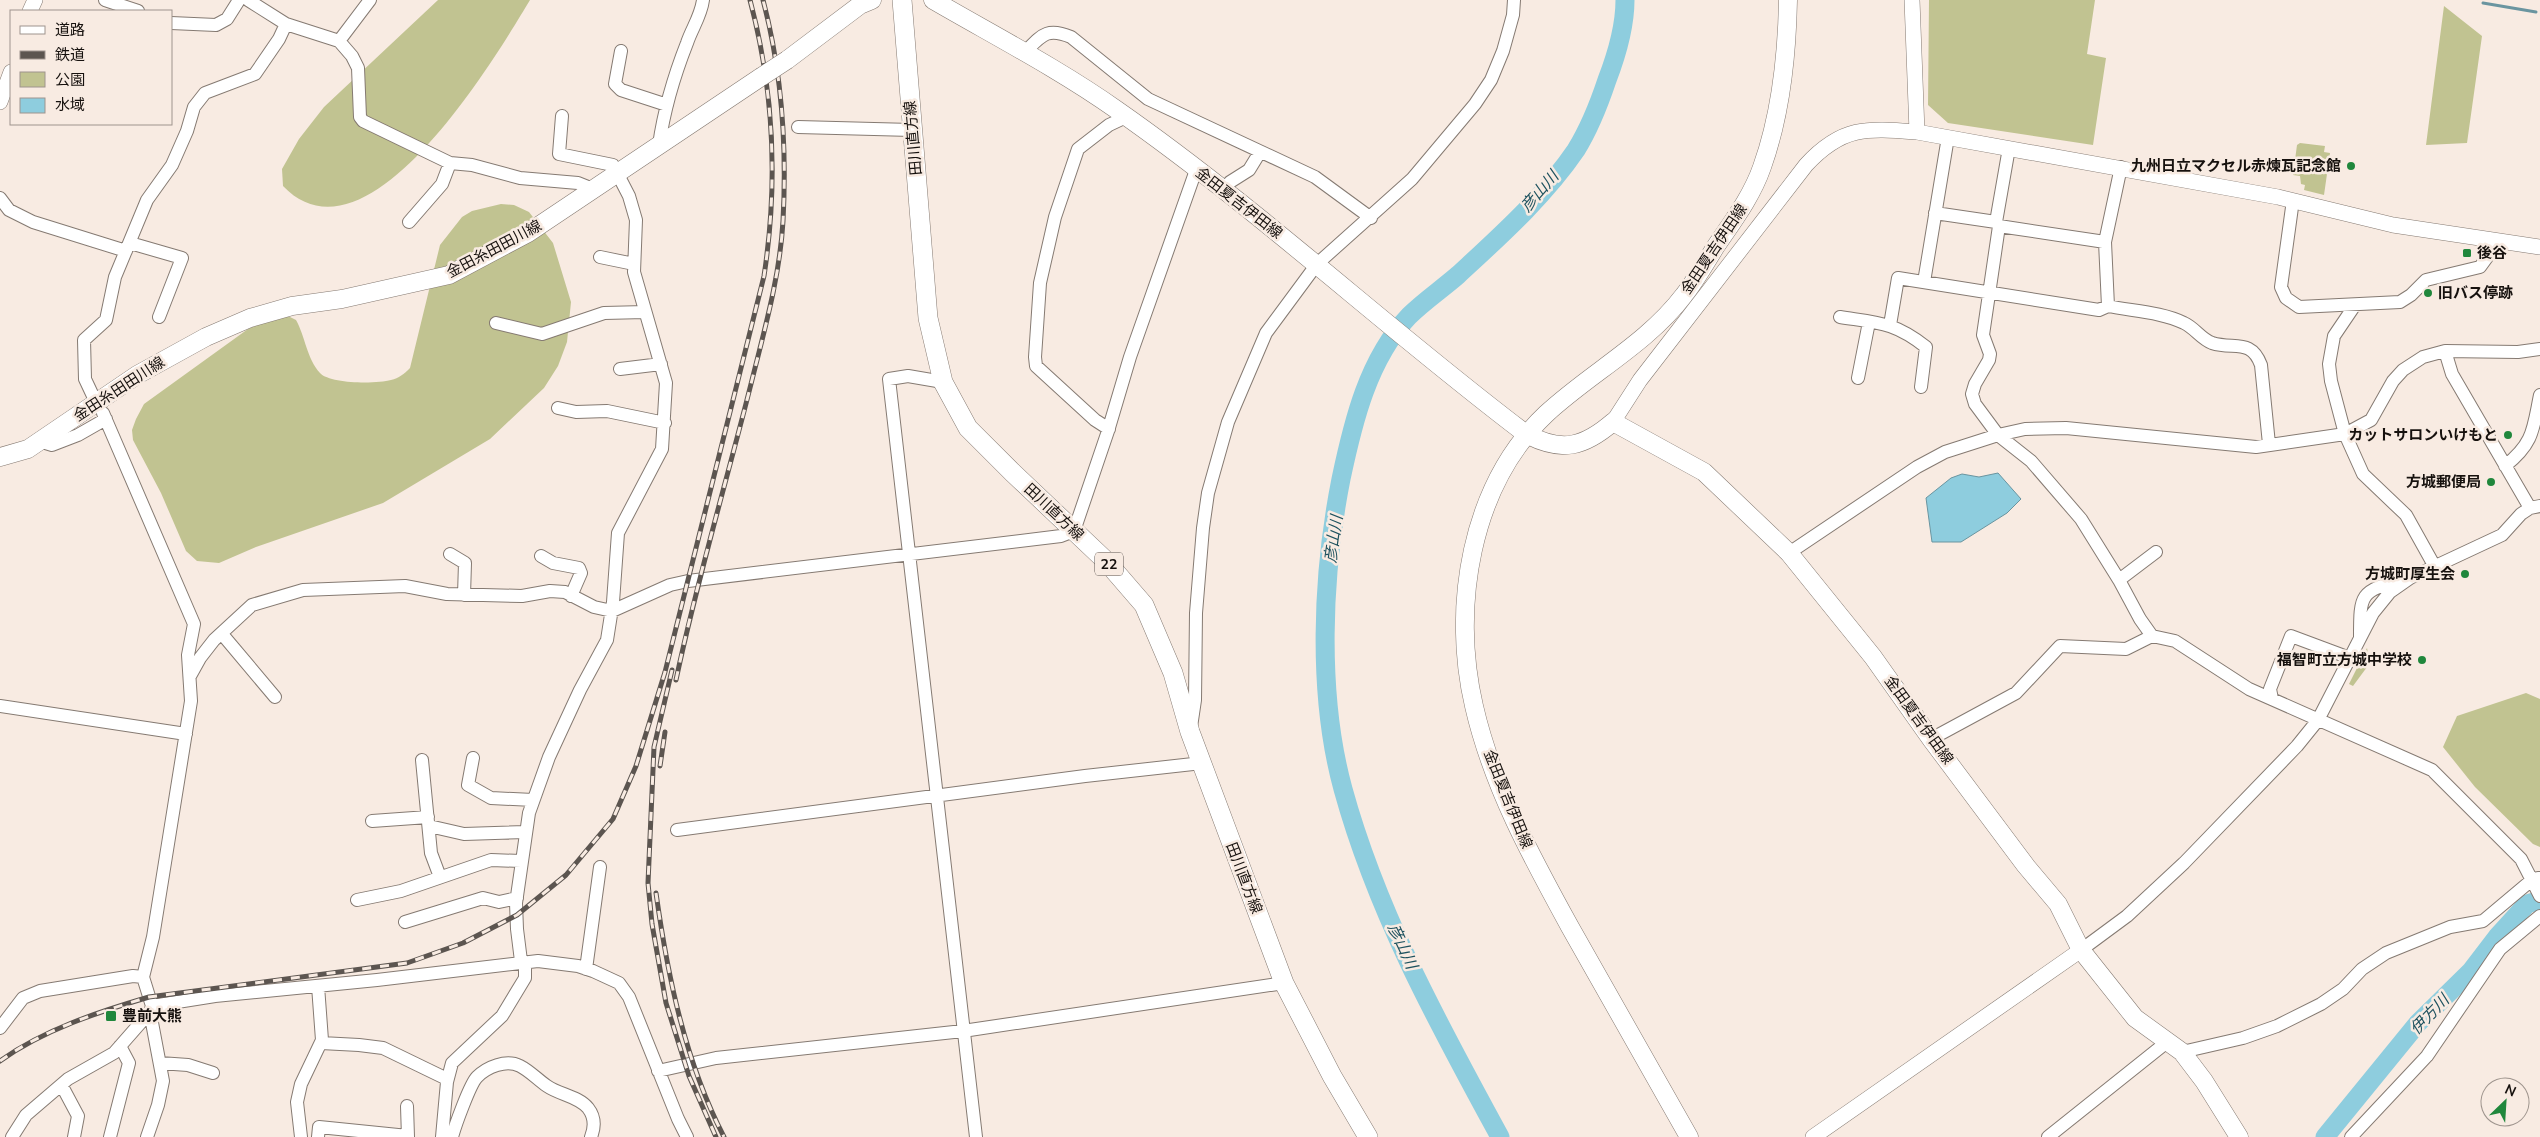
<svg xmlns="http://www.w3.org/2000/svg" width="2540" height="1137" viewBox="0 0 2540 1137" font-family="'Nunito Sans','Noto Sans JP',sans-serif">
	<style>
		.green { fill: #c1c391 }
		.water { fill: #8ecdde; stroke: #6a95a0 }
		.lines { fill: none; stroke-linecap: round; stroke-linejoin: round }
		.stream { stroke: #6a95a0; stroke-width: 3 }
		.river { stroke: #8ecdde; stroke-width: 19 }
		.minor-casing { stroke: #857a72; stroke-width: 14 }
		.tertiary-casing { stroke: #857a72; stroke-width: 16 }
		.secondary-casing { stroke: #857a72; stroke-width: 19 }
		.primary-casing { stroke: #857a72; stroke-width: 20 }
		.minor { stroke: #fff; stroke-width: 12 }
		.tertiary { stroke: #fff; stroke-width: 15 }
		.secondary { stroke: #fff; stroke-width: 18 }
		.primary { stroke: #fff; stroke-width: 19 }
		.rail-casing { stroke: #5c5550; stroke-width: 5 }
		.rail { stroke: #f8ebe2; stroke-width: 3; stroke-dasharray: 9; stroke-linecap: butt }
		.secondary-bridge-casing { stroke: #857a72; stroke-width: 19; stroke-linecap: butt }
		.secondary-bridge { stroke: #fff; stroke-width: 18 }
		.poi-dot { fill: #20873c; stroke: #f8ebe2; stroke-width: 2 }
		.labels { text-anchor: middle; stroke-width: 5; stroke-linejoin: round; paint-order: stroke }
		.shield { fill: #f8ebe2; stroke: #5a524e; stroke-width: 1 }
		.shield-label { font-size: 14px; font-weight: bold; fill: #16110e }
		.street-label { font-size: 15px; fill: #16110e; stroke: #f8ebe2 }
		.poi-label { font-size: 15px; font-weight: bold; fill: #16110e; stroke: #f8ebe2; text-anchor: end }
		.water-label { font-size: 16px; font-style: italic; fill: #1e525f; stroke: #f8ebe2 }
	</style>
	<rect width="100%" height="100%" fill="#f8ebe2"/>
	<!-- green -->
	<path class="green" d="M438,0H530C495,58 367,274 283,186L282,169L299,139L324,107Z
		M1929,0H2095L2087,54L2106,58L2093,145L1948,123L1928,105Z
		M2444,6L2482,36L2467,143L2426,145Z
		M2300,143L2325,146L2324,152L2330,153L2324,195L2304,190L2305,185L2301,184L2300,176L2293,175L2297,145Z
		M501,204L514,205L529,212L553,243L571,302L567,342L558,366L544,388L490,439L383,503L256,547L219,563L197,561L186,551L161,493L133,440L132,430L136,419L144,404L248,329L276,316H288L296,320C305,336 307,359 320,373C330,384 376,384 391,380C399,378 404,374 410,368L440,245L462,217L472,211Z
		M2367,648L2370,663L2353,686L2349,684Z
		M2526,693L2540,699V847L2533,844L2475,787L2443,747L2457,716Z"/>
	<!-- water -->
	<path class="water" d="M1998,473L2021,499L2007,513L1961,542H1932L1926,498L1951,478L1962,474L1979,477Z"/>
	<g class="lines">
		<!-- stream -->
		<path class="stream" d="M2483,3L2536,12"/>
		<!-- river -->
		<path class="river" d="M1500,1137C1439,1025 1377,913 1343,789C1317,694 1322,575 1341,479C1353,422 1368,359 1409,316C1424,301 1442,289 1458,275C1499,237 1544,197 1576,150C1589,129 1599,104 1607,80C1617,54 1625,28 1625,0
			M2325,1137L2418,1023L2471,971L2497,937L2527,904L2540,900"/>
		<defs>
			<path id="minor" d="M105,0L138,11
				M248,0L286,24L339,41L352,56L358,68L360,117L363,121L450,163L472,165L520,178L578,183L593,189
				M171,23L216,25L227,19L239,0
				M339,41L370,0
				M621,51L615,84L621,90L667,105
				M1025,52C1042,35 1047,27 1071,37L1148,99L1315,177L1371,218
				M798,127L912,130
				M659,145C664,110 674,76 687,43C692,28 701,16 703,0
				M1224,190L1230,182L1249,170L1260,152
				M0,198L9,210L33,222L126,251
				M2293,200L2281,287L2286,298L2299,307L2400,302L2411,295L2426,280L2480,267L2488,256L2490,240
				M1935,213L1996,222L1999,226
				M409,222L442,184L450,163
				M1996,222L2009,148
				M2105,242L1999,226L1983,335L1990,354L1989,360L1975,384L1972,394L1975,404L1998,435L2031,461L2081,519L2119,580L2140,619L2152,636L2175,641L2249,689L2432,770L2521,859L2540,896
				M130,243L182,258L159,317
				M600,257L634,264
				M1924,282L1948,137
				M2355,305L2334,336L2329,364L2331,381L2345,434L2363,474L2406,515L2435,567
				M2108,306L2105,242L2121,167
				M1840,317C1879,323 1894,322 1926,347L1921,387
				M496,323L542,334L604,313L645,312
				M1890,325L1898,278L2099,310L2108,306C2132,311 2162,312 2184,323C2195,328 2201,339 2212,343C2234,350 2251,338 2261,365L2269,444
				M2445,351L2452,374L2530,508
				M620,369L661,364
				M1858,378L1869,322
				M943,382L908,376L889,379L976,1137
				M93,396L85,379L84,340L106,320L115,277L147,200L172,165L187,131L194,107L205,93L255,74L279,39L286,24
				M558,408L576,412L607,411L665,423
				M1109,429L1095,420L1036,366L1035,357L1040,283L1055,217L1078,149L1109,125L1126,117
				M39,441L52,445L78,435L106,419
				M2505,466C2534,443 2533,429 2540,395
				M1789,553L1917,467L1945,452L1998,435L2025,429L2066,428L2256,447L2345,434L2371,420L2393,381L2403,370L2423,357L2445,351L2518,352L2540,349
				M450,554L465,563L464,595
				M541,556L553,563L579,568L581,573L571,596
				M2119,580L2156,552
				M222,634L275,697
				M2360,637C2360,594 2360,591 2402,580
				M190,676L200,658L214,640L252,605L303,590L405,586L447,594L522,596L550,591L565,592L594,607L612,611L670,585L688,581L1061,536L1074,531L1108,431L1130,357L1196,170
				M2272,699L2270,689L2291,636L2350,658
				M0,706L186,734
				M1191,727L1195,700L1196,613L1203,528L1208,493L1228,422L1266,333L1317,264L1412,179L1475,104L1491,80L1503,51L1513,15L1514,0
				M1931,739L2016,693L2060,646L2126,649L2152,636
				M473,758L468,785L491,798L533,800
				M422,760L431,853L440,877
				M372,821L428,817
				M429,826L464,834L526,832
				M677,830L1085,776L1202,763
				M357,900L401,891L491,860L521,861
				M405,922L483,898L499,902L517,898
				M2081,950L2127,916L2184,863L2297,746L2318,720L2373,613L2390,592L2410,578L2502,535L2521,514L2530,508L2540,506
				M586,969L600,867
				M152,1006L215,996L377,980L538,961L578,966L593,971L619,983L629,997L678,1119L687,1137
				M0,1028L23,998L40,991L133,976L143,977
				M321,1043L359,1045L383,1048L447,1079
				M2182,1052L2243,1038L2277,1026L2321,1004L2343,989L2362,969L2386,953L2450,927L2483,921L2533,879L2539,878
				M160,1063L188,1065L213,1073
				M658,1071L716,1058L963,1031L1284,983
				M62,1086L78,1116L74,1137
				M407,1106L408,1137
				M12,1137L26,1115L68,1079L114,1053L150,1012L152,1006L143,977L153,937L191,701L188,655L194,624L103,413
				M110,1137L129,1063L120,1046
				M147,1137L158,1105L163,1081L150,1012
				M301,1137L297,1102L301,1084L322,1040L318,986
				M318,1137L319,1127L408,1136
				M442,1137L447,1082L452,1063L502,1016L525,978V967L521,961L517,929L516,903L529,813L549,757L580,690L607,640L613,602L618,533L662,449L666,383L634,272L636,220L629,196L613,165L559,154L562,116
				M452,1137C455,1126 470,1084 477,1077C487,1067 506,1059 520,1066C530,1071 538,1080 547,1086C560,1095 578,1096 588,1108C595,1117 595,1127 591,1137
				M2048,1137L2167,1042
				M2351,1137L2427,1056L2500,949L2540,916"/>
			<path id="tertiary" d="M1912,0L1917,132
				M30,11L35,0
				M0,102L11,72
				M1613,422L1640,380L1806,165C1842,126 1866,128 1917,132L2278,197L2393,225L2540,247
				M1813,1137L2081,950"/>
			<path id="secondary" d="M933,0C995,36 1059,69 1117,110C1260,210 1387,329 1526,434C1562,453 1584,447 1613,422L1704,472L1789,553L1873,657L1931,739L2026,866L2058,904L2081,950L2135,1018L2182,1052L2204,1081L2239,1137
				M787,60L860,5L872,0
				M0,457L28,449L137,375L206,337L250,318L292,306L342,299L449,275L528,233L761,77
				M1689,1137C1649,1067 1609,997 1570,927C1531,856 1492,785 1474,706C1451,608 1470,486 1546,414C1590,373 1647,344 1684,295C1696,280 1706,262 1716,246C1733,221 1752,196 1762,167C1781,114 1787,56 1788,0"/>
			<path id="primary" d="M902,0L928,318L943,382L968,428L1012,472L1106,561L1144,605L1173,673L1190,732L1284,983L1332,1076L1368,1137"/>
		</defs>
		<!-- minor casing -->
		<use href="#minor" class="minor-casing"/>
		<!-- tertiary casing -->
		<use href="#tertiary" class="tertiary-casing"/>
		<!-- secondary casing -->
		<use href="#secondary" class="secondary-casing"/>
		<!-- primary casing -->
		<use href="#primary" class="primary-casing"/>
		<!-- minor -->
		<use href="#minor" class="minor"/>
		<!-- tertiary -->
		<use href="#tertiary" class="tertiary"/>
		<!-- secondary -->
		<use href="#secondary" class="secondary"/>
		<!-- primary -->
		<use href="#primary" class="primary"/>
		<defs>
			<path id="rail" d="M672,670L654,747L648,883L652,924L666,1003L689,1076L716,1137
				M676,680C697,580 727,480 752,380C765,328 780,275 783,221C787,146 782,72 763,0
				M660,766L665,732
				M656,893C668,978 685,1061 724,1137
				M0,1061C43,1030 98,1012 149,997L407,963L463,943L517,915L566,875L613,819L636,766L665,672L764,276C778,184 774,90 750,0"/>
		</defs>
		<!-- rail casing -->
		<use href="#rail" class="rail-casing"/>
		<!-- rail -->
		<use href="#rail" class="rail"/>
		<defs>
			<path id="secondary-bridge" d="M761,77L787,60"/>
		</defs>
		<!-- secondary-bridge casing -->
		<use href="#secondary-bridge" class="secondary-bridge-casing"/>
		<!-- secondary-bridge -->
		<use href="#secondary-bridge" class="secondary-bridge"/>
	</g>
	<!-- markers -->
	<g class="poi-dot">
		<circle cx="2351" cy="166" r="5"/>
		<rect x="2462" y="248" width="10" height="10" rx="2.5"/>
		<circle cx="2428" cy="293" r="5"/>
		<circle cx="2508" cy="435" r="5"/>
		<circle cx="2491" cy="482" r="5"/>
		<circle cx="2465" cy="574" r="5"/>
		<circle cx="2422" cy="660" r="5"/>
		<rect x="105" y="1010" width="12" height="12" rx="2.5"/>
	</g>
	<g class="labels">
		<!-- shield labels -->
		<rect class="shield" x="1095" y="552.5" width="28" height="23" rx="4"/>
		<g class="shield-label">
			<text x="1109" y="569">22</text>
		</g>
		<!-- street labels -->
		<g class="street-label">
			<text transform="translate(913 138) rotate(-95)" y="5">田川直方線</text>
			<text transform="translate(1239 203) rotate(38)" y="5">金田夏吉伊田線</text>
			<text transform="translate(494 249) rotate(-28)" y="5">金田糸田田川線</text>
			<text transform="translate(1714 249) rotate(-56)" y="5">金田夏吉伊田線</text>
			<text transform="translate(119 389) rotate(-33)" y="5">金田糸田田川線</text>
			<text transform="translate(1054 512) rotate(43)" y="5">田川直方線</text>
			<text transform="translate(1919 720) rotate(54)" y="5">金田夏吉伊田線</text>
			<text transform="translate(1508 799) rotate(68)" y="5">金田夏吉伊田線</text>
			<text transform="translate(1244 878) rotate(69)" y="5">田川直方線</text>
		</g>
		<!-- poi labels -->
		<g class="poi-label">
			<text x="2341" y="171">九州日立マクセル赤煉瓦記念館</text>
			<text x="2477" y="258" text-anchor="start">後谷</text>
			<text x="2438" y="298" text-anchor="start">旧バス停跡</text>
			<text x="2498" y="440">カットサロンいけもと</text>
			<text x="2481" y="487">方城郵便局</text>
			<text x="2455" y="579">方城町厚生会</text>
			<text x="2412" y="665">福智町立方城中学校</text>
			<text x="122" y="1021" text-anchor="start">豊前大熊</text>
		</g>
		<!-- water labels -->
		<g class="water-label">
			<text transform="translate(1539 191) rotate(-49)" y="6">彦山川</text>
			<text transform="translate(1333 539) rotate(-82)" y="6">彦山川</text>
			<text transform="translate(1403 946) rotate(65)" y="6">彦山川</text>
			<text transform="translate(2429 1014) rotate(-46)" y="6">伊方川</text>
		</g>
	</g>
	<!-- legend -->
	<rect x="10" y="10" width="162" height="115" fill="#f8ebe2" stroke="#9e948d"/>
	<rect x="20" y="26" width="25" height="8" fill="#ffffff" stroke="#9e948d"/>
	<text x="55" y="35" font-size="15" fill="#16110e">道路</text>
	<rect x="20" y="51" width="25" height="8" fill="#5c5550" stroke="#9e948d"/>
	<text x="55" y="60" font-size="15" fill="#16110e">鉄道</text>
	<rect x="20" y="72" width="25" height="15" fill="#c1c391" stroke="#9e948d"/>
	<text x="55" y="85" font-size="15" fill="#16110e">公園</text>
	<rect x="20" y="98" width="25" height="15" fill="#8ecdde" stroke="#9e948d"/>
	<text x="55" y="110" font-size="15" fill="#16110e">水域</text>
	<!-- north arrow -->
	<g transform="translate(2505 1102) rotate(25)"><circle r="24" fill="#f8ebe2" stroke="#9e948d"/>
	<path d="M0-4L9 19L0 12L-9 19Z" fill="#20873c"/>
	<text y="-8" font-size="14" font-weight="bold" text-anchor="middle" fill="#16110e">N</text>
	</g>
</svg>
